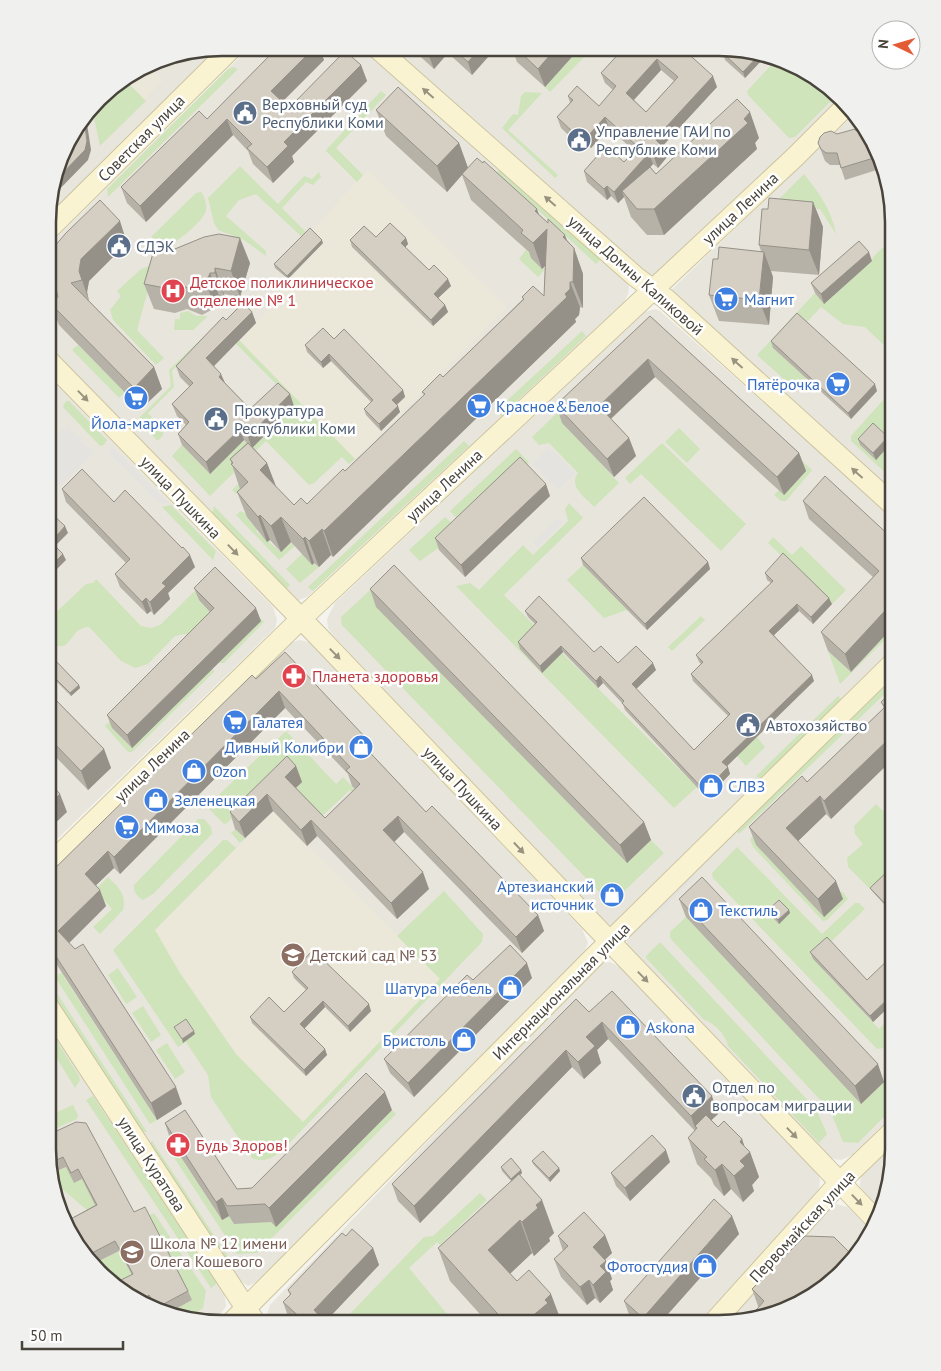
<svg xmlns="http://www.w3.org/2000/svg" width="941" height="1371" viewBox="0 0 941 1371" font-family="'PT Sans',sans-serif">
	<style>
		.residential { fill: #e8e5dc }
		.education { fill: #ece8d9 }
		.green { fill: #cfe4bb }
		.parking { fill: #e4e3e0 }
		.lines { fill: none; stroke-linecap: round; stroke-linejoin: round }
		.secondary-casing { stroke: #ccc4a0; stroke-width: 22 }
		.secondary { stroke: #f9f3d2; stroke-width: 20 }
		.wall { fill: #b7b2a8; fill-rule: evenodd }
		.shaded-wall { fill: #959188 }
		.building { fill: #d5cfc3; stroke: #959188; fill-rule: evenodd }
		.oneway { fill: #98937f }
		.labels { text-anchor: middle; stroke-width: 5; stroke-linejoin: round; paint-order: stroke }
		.service-label { font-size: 16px; fill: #4e5e75; stroke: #fff; text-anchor: start }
		.street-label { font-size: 16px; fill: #49443b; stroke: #fff }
		.health-label { font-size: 16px; fill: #be3a42; stroke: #fff; text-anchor: start }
		.shop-label { font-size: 16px; fill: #366cbe; stroke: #fff; text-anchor: start }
		.education-label { font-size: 16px; fill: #785e54; stroke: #fff; text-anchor: start }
		.rim { fill: none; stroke: #49443b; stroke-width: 2.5 }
	</style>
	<rect width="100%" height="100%" fill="#f5f3ed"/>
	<!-- residential -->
	<path class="residential" d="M219,48L49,215V199L71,135L107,91L166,57Z
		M249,48H364L528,191L626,280L629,287L628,294L624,302L307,597L299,600L292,599L49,349V245Z
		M389,48L742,49L825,83L838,100L789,150L656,275H651L646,274Z
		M851,117L880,155L893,222V491L672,297L670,291Z
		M655,309L660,311L893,517V653L756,789L615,924L610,925L600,918L332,634L328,628L327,619L335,603L645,312Z
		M49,377L273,607L277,620L275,628L48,848Z
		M300,640L312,643L582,929L588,943L583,955L257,1282L248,1286L237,1279L48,988V879L289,643Z
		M893,674V1115L852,1155L841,1160L834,1159L828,1156L627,947V938Z
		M610,962L625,969L817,1172L820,1180L819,1191L813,1199L700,1323L268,1322L267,1314L270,1305L595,968L602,963Z
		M48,1021L224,1293L226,1306L215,1322H199L116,1288L61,1216L48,1149Z
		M893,1140V1161L877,1207L860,1187L861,1173Z
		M836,1204L848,1207L870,1230L864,1246L786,1310L726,1322L829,1209Z"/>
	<!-- education -->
	<path class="education" d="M149,66L163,80L129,115L107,91Z
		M368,170L506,307L355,459L239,340L268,310L264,306L288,279L311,231Z
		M274,811L440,979L303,1122L236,1054L180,973L155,930Z"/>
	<!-- green -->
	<path class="green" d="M579,49H592L550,92L545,87Z
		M774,62L825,83L835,97L795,137L789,138L786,135L748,95L747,91Z
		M233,67L238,69L108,197L107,189L228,69Z
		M125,80L146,101L100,146L92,109L107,91Z
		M381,91L386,95L336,148L363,175L357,182L326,151L327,149Z
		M525,92L542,93L508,130L558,175L555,178L502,128L513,114L518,115L521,96Z
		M240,166L278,204L304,176L312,179L319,172L321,177L313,185L306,182L282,208L308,234L304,239L256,194L239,200L226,216L266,251V256L244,240L218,230L214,223L208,198Z
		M502,167L601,259L596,264L497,172Z
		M804,174C820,194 831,209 836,234L820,209L773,205Z
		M201,192C205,197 209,209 204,215C198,225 171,249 159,248L152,241V236L196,193Z
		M893,238V354L865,327L843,324L821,307L805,324L773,348L806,378L796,390L757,355L815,293L825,303L872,261L873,257Z
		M526,250L533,256L531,258L542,269L546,268L538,277L519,259Z
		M155,264L137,330L164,358L156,365L113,320L110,310L121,296L117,291L141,269Z
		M188,311L196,316H207L206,318L193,330H174L175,319H180V313Z
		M653,324L812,470L786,501H781L774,495L779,490Z
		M582,331L586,336L501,416L496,411Z
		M209,334L172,371L174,387L148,413L163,430V435L158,441L137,420L171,386L169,370L204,336Z
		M239,340L355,459L349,464L342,457L314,483L309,485L266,441L210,496L172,456L182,445L210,474L244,440L252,448L284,392L236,344Z
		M78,345L125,392L119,398L72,350Z
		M612,360L563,423L619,483L594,507C585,497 568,487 578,473L549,443L539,445L532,437Z
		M893,389V475L891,478L851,441V436Z
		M66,401H69L107,440L104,445L100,446L63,407Z
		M679,428L700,449L687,463L665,442Z
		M464,441L469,446L313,591L308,587Z
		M662,443L746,524L721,551L641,474L630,484L625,478Z
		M516,449L529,462L463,525L450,511Z
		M238,484L242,488L241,490L254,504L256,502L259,506L247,517L258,529L256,531L281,552L293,540L297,544L279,560L236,515L241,511L244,513L251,506L238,492L236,494L232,490Z
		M569,503L583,518L504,595L697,787L674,808L456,586L470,583L479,590L523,545L533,555L568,521L565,509Z
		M171,505L216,551L213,560L162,507Z
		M214,506L290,585L285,590L212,515Z
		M445,517L458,529L437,549L420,561L409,550Z
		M773,537L792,555L801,546L846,590L832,604L768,543Z
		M304,552L305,557L312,564L314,563L319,567L300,583L286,569Z
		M583,565L627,610L604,618L567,580Z
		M219,574L264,622L224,663H218L192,636L185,634L175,636L148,664L135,668L121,661L89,627C74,628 74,639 64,646H54L49,637L57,624L48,625V620L86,584L93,583L96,579L141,626L151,628L160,625L210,576Z
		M383,578L377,607L627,863L651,840L664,853L616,899L607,900L342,625L341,617Z
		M701,616L705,620L672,651L668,647Z
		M893,627V632L840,684L828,651L851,672Z
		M189,644L213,668L214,672L132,752H128L105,726L114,717L112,728L132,748Z
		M893,677V686L739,834L736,830Z
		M838,696L845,703L764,783L756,776Z
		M881,713L756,845L839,894L842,891L848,899L827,920L823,921L753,847L750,839Z
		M286,731L336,784L343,777L400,836L397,839L350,790L317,821L291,794L240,843L231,833L235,829L245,838L286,766L227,823L224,824L209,809V804Z
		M757,737L765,747L746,766L737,756L744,750L743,748Z
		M893,801V870L872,891L848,867L847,858L863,844L855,834L854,826L876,804L883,811Z
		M198,819H204L211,827L212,834L153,894L143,900C137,897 133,891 134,885Z
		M223,840H227L236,848L155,930L180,973L236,1054L303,1122L440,979L397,936L444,891L483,934L482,942L300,1132C287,1145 272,1167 252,1158L211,1097L208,1075L186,1042L178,1047L113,950Z
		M737,847L822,934L855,903H859L865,909L813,959L879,1029L893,1015V1039L884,1048L877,1049L713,878L712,873Z
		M108,877C118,887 127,894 123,910L100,934L93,927L112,909L95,890Z
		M686,917L861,1104L884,1082L893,1092V1108L858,1143L843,1142L832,1115L824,1104L670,938V932Z
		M659,943H661L816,1109L827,1134L819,1143L728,1046C727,1037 714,1022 704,1020L646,958V956Z
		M86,956L64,977L157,1120L150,1124L55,977Z
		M118,968L137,997L126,1004L108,975Z
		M49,981L147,1132H142L48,987Z
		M143,1006L161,1035L151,1042L132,1013Z
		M48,1027L79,1076L80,1080L75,1088L48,1044Z
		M167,1043L185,1072L175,1079L156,1050Z
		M93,1096L215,1279L216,1284L211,1288L86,1100Z
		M73,1105L78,1115L77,1119L48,1132V1116Z
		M392,1110L396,1114L257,1253L237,1254L171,1153L176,1150L222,1220L229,1216L234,1224Z
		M152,1141L229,1258L225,1260L150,1144Z
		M66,1167L74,1182L82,1179L100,1214L95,1217L54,1182L52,1173Z
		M480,1193L487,1200L440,1245L437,1242L409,1268L447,1314L437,1323L342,1322L424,1237L433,1236Z
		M154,1213L206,1291L203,1308L189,1318L172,1311L192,1300L148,1216Z
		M119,1251L127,1266L146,1279L116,1288L97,1262Z"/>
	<!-- parking -->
	<path class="parking" d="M67,425L93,453L59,487L49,476V443Z
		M112,447L168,503L161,504L108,452Z
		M549,447L575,473L558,490L532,464Z
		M558,518L563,523L538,547L533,542Z
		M691,874L698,875L649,922L645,918Z"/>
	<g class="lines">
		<defs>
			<path id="secondary" d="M377,48L636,277L666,299L893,505
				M49,229L232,48
				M49,361L319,637L874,1218
				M48,866L305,615L795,157L844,108
				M48,1006L255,1322
				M232,1322L593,958L893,663
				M713,1323L840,1182L893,1131"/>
		</defs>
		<!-- secondary casing -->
		<use href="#secondary" class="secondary-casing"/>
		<!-- secondary -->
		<use href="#secondary" class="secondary"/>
	</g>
	<!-- wall -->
	<path class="wall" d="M277,48H319L324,60L282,102L289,108L361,65L367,81L292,156L294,162L273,183L253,164L248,151L233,135L146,222L127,203L121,187L207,119Z
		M411,48H496L472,75L448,53L434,69Z
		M512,48L579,49L545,87L517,62Z
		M683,49L717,87L662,146L667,157L658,168L653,164L650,167L656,174L759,138L755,143L757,149L664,235H647L631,217L624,197L618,203L611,196L607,200L587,182L584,171L624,162L634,151L609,128L591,148L584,141L580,146L561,128L557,117L570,103L568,96L599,106L613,90L605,83L601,73ZM661,70L674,81L646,112L634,100Z
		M742,49L759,56L761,61L745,78L725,60L723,53Z
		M376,110L459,143L468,168L538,214L567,240L574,248L583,274V308L580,307L579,315L575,319L576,322L333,557L331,555L319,567L314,563L312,565L291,542L281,552L270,540L267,542L247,517L237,492L240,489L230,459L247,443L244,440L210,474L182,445L178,434L186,425L177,416L172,404L190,387L180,377L176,366L226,320L252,312L256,323L214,366L225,383L250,409L294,406L253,447L267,463L276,487L294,505L307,504L345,471L424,395L422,392L443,377L523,299L522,297L544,296L545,266L542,269L531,258L529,252L471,200L462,175L447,192L386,136Z
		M856,131L880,155L883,168L845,180L840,165H830L825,161L818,143L837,134Z
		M813,202L823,227L819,275L771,271L773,277L769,325L719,321L709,295L718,259L761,251L759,245L768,209Z
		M66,233L127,243L89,281L87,292L89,301L154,367L162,389L141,409L59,325L51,304L58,297Z
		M376,237L406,238L408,244L405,247L429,270L451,286L438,298L445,305L448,312L433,326L352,247L350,240Z
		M323,243L288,279L275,268L274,264Z
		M154,250L250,263L240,297L224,294L225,298H220L215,308L202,315L187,309L175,313L154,309L144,284Z
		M872,261L824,304L815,293L811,283Z
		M650,316L799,453L806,471L784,495L655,377L611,419L629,438L636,456L614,477L562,423L556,405Z
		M334,339L403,390L405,397L397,405L400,412L381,431L366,415L364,409L371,402L331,361L323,368L307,352L305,345Z
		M771,341L877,391L851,419L773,348Z
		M888,437L891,443L876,460L860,445L858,439Z
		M62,489L114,502L195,567L168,593L170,599L154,615L151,611L147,614L120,587L115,574L126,563L66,502Z
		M550,496L465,577L439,550L435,538Z
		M803,501L893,539L851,672L828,651L821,632L873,577L809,519Z
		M581,558L708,562L710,569L647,630L583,565Z
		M765,573L832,604L813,624L799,611L774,635L814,681L727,766L730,774L707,798L625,710L623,704L603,683L598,688L563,652L542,673L520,649L518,642L535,624L528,617L525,611L594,652L618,663L656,670L636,689L694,750L728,716L693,681L691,674L701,664L699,662L696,655L771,583L767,580Z
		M194,588L261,621L132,748L112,728L107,715L210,612L199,600Z
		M370,589L644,822L651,840L627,863L376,607Z
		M285,652L371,753V754L426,812L538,915L544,931L522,953L404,832L394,842L429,889L397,919L317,836L307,846L273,811L245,838L235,829L230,812L296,766L302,782L296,788L325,818L355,789L352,786L348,774L285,708L120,874L114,868L96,885L106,906L69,943L182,1104L157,1120L48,951V875Z
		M48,660L79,685L80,688L71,696L48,673Z
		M893,691V759L831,819L826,814L798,841L843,899L824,917L756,845L749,827L807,782L884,708L881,702Z
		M48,692L104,749L111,768L88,790L48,749Z
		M893,866V914L872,891L870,888Z
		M679,899L884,1082L861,1104L686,917Z
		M768,910H789L790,913L779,924L769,914Z
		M810,952L867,980L893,957V1003L873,1022L813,959Z
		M292,972L371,1011L350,1032L325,1007L304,1029L325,1049L327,1055L306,1076L252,1023L250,1017L284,1012L306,990L294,978Z
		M532,978L414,1097L390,1073L384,1059L473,980Z
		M589,1012L718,1114L711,1120L718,1127L742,1139L744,1146L750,1152L759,1177L752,1185L754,1191L743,1202L731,1189L724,1196L714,1185L711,1178L697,1164L688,1138L695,1131L608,1039L597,1050L601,1063L584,1079L572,1067L420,1223L398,1201L392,1184Z
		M893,1046V1076L890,1073L884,1055Z
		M392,1110L276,1227L271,1222L234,1224L229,1216L222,1220L171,1142L165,1123L237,1189L252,1188Z
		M48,1135L134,1212L188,1291L192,1300L172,1311L116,1288L132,1275L119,1251L97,1262L65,1222L95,1205L82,1179L74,1183L66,1167L52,1173L48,1149Z
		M532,1161L559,1168L560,1171L550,1182L533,1164Z
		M670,1162L630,1201L616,1186L611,1173Z
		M501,1167L521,1170L522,1173L520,1175L554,1233L549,1238L550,1241L534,1256L532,1253L510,1274L517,1281L562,1323H488L450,1281L438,1248L511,1181L502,1171Z
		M732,1216L739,1234L660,1323H635L631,1320L624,1301Z
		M605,1235L612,1253L605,1260L612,1279L610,1281L613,1290L600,1303L595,1298L587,1305L561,1277L554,1259L563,1251L558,1236Z
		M346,1236L373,1248L379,1265L325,1322H293L289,1319L283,1302L290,1295L288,1290Z
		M854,1257L759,1307L758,1306L752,1289Z"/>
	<!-- shaded-wall -->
	<path class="shaded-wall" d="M314,48H319L324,60L277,107L271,91Z
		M436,48H446L448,53L434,69L429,56Z
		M480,48H496L472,75L468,62Z
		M556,48L579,49L545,87L538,69Z
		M758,56H759L761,61L745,78L743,72Z
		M657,59L661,70L630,104L626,93Z
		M361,65L367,81L292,156L294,162L273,183L267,167L284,142Z
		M713,76L717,87L659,150L655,139Z
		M750,112L759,138L755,143L757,149L664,235L654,209L744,119Z
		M86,117L91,150L88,160L49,200L55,181L84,119Z
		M605,117L609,128L591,148L587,137Z
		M227,119L233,135L146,222L140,206Z
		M580,131L584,141L580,146L576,135Z
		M459,143L468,168L447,192L437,166Z
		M663,147L667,157L658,168L654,157Z
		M649,153L653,164L625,195L622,191L624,197L618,203L614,192Z
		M607,186L611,196L607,200L604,189Z
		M813,202L823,227L819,275L809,250Z
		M537,209L545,232L547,229L557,254L542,269L533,243L535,211Z
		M120,221L127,243L89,281L87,292L89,301L79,271L81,259Z
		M565,235L574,260V248L583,274V308L573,282L563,237Z
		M240,238L250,263L240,297L231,271Z
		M406,238L408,244L403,250L401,243Z
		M322,240L323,243L288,279L287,276Z
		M764,252L773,277L769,325L759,300Z
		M869,252L872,261L824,304L821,294Z
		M215,268L224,294L225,298L215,273Z
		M210,273L220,298L215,308L206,283Z
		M448,279L451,286L436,300L434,294Z
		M570,282L580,307L579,315L575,319L576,322L333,557L324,531L565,294Z
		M445,305L448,312L433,326L431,320Z
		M252,312L256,323L210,370L206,358Z
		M329,354L331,361L323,368L321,362Z
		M648,359L655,377L605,424L599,406Z
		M154,367L162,389L141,409L134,388Z
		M221,374L226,385L219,377Z
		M875,384L877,391L851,419L848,413Z
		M403,390L405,397L395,406L392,400Z
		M290,394L294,406L252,448L248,437Z
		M398,406L400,412L381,431L379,424Z
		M240,429L244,440L210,474L206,462Z
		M888,437L891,443L876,460L873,453Z
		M629,438L636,456L614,477L607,459Z
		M799,453L806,471L784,495L777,477Z
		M267,463L277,489L260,470Z
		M546,484L550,496L465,577L461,565Z
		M260,515L270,540L267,542L258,517Z
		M281,517L291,542L281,552L271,526Z
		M65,526L68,533L53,548L51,542Z
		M322,529L331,555L319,567L309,541Z
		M305,537L314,563L312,565L303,539Z
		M63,554L66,560L48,578V569Z
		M190,555L195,567L168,593L170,599L154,615L150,602L162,583Z
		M708,562L710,569L647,630L645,624Z
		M146,598L151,611L147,614L142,602Z
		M829,598L832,604L813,624L811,617Z
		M893,602V627L851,672L845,654Z
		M797,604L799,611L772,637L769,631Z
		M256,608L261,621L132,748L127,735Z
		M561,646L563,652L542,673L540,666Z
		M653,663L656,670L634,691L632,684Z
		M812,675L814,681L724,769L722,762Z
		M600,676L603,683L598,688L596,681Z
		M79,685L80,688L71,696L70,693Z
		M279,691L285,708L120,874L114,857Z
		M893,735V759L831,819L824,801Z
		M365,737L371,753L365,758L360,742Z
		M104,749L111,768L88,790L81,771Z
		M296,766L302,782L290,793L285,777Z
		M728,767L730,774L707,798L705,791Z
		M60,794L67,812L48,830V806Z
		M267,794L273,811L245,838L239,822Z
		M820,796L826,814L793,846L786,828Z
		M398,816L404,832L389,847L383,830Z
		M311,820L317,836L307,846L301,830Z
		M644,822L651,840L627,863L620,845Z
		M108,851L114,868L91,890L85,874Z
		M423,872L429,889L397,919L391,903Z
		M836,881L843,899L824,917L818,899Z
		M100,890L106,906L64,948L58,931Z
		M789,910L790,913L779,924L778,920Z
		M538,915L544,931L522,953L516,937Z
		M527,963L532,978L414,1097L408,1083Z
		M893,994V1003L873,1022L870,1016Z
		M323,1001L325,1007L302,1031L300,1024Z
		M369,1004L371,1011L350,1032L348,1026Z
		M602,1022L608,1039L597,1050L601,1063L584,1079L578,1062L586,1037Z
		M194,1031L195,1034L183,1043L182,1039Z
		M325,1049L327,1055L306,1076L304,1070Z
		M566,1050L572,1067L420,1223L414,1206Z
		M878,1064L884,1082L861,1104L855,1086Z
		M176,1087L182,1104L157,1120L151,1103Z
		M385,1092L392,1110L276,1227L269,1208Z
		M712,1096L718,1114L699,1132L697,1128L695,1126L697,1133L691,1116Z
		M742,1139L747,1154L750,1152L759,1177L752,1185L754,1191L743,1202L734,1176L740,1161V1142Z
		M666,1150L670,1162L630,1201L625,1188Z
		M722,1164L731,1189L724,1196L715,1170Z
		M559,1168L560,1171L550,1182L549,1178Z
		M521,1170L522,1173L512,1182L511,1179Z
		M222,1198L229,1216L222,1220L216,1202Z
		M542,1200L554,1233L549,1238L550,1241L534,1256L522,1222L536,1205Z
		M732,1216L739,1234L660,1323H645L643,1318Z
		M520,1220L532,1253L500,1283L488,1250Z
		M605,1235L612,1253L599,1265L593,1247Z
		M373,1248L379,1265L325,1322L314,1310Z
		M606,1261L612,1279L610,1281L613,1290L600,1303L593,1285L600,1266Z
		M589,1280L595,1298L587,1305L580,1287Z
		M551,1294L562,1323H524L545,1300Z"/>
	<!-- building -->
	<path class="building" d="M277,48H314L271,91L289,108L345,51L361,65L284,142L288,146L267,167L247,148L252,144L227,119L140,206L121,187L199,111L207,119Z
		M420,48H436L429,56Z
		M452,48H480L468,62Z
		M516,48H556L538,69Z
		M623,49H683L713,76L655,139L663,147L654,157L649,153L614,192L607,186L604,189L584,171L606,146L624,162L638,147L605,117L587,137L580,131L576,135L557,117L573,100L568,96L577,86L599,106L616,86L601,73ZM657,59L678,77L646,112L626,93Z
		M727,49H742L758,56L743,72L723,53Z
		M398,87L459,143L437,166L376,110Z
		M737,99L750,112L744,119L748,123L654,209H637L622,191L650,167L656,174Z
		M84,119L87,141L85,150L55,181L71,135Z
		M855,129L856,131L861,130L880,156L841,168L837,153H826L821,149L818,143L820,137L824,133L831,131L837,134Z
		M477,158L483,163L484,161L537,209L535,211L548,223V219L565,235L563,237L574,248L573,282H570V289L565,294L567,297L324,531L322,529L309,541L305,537L303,539L281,517L271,526L260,515L258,517L237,492L248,482L231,464L233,463L230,459L248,443L267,463L260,470L294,505L301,498L307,504L343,469L345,471L425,394L422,392L440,374L443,377L524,299L522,297L533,286L544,296L547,229L533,243L521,233L523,230L462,174Z
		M769,198L813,202L809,250L759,245L762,209H768Z
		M100,200L120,221L81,259L79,271L82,280L71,283L154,367L134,388L51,304L58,297L51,268L54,247L66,233Z
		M390,223L406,238L401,243L429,270L434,265L448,279L434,294L445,305L431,320L350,240L364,226L376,237Z
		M310,228L322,240L287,276L274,264Z
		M219,234L240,238L231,271L215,268V273H210L206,283L193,290L178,284L165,288L144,284L154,250L170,251L204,237Z
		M859,241L869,252L821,294L811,283Z
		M719,247L764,252L759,300L709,295L713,259H718Z
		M243,303L252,312L206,358L221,374L219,377L250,409L278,383L290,394L248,437L240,429L206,462L178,434L189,422L172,404L193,383L176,366L223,317L226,320Z
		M797,313L875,384L848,413L771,341Z
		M650,316L799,453L777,477L648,359L599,406L629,438L607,459L556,405Z
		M323,328L334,339L344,329L403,390L392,400L398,406L379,424L364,409L373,400L329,354L321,362L305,345Z
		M873,423L888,437L873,453L858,439Z
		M520,457L546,484L461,565L435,538Z
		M82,469L114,502L125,490L182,548L183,547L190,555L162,583L166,586L150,602L146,598L142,602L115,574L130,559L62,489Z
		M825,476L893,539V602L845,654L821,632L879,571L803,501Z
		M644,497L708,562L645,624L581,558Z
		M52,514L65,526L51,542L63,554L48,569L49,517Z
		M783,553L829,598L811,617L797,604L769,631L812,675L722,762L728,767L705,791L622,703L624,701L600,676L596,681L561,646L540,666L518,642L537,622L525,611L539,596L594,652L601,646L618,663L636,646L653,663L632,684L694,750L730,714L691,674L703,662L696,655L773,581L765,573Z
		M394,565L644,822L620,845L370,589Z
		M215,567L256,608L127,735L107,715L214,608L194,588Z
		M285,652L365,737L360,742L409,794L426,812L432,806L538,915L516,937L398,816L383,830L423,872L391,903L311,820L301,830L267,794L239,822L230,812L287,756L296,766L285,777L325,818L360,784L346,770L350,767L279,691L114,857L108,851L85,874L100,890L58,931L75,949L83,944L176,1087L151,1103L48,944V875L252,675L256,679Z
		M52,657L79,685L70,693L48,671V660Z
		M893,691V735L824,801L820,796L786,828L836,881L818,899L749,827L802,776L807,782L885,707L881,702Z
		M48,692L104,749L81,771L48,737Z
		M48,781L60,794L48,806Z
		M893,866V912L870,888Z
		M702,877L878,1064L855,1086L679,899Z
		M779,900L789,910L778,920L768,910Z
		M827,937L867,980L892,956L893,957V994L870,1016L810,952Z
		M510,945L527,963L408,1083L384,1059L467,975L473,980Z
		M313,950L369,1004L348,1026L323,1001L300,1024L325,1049L304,1070L250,1017L269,997L284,1012L308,988L292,972Z
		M612,991L712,1096L691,1116L602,1022L586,1037L595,1046L578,1062L566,1050L414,1206L392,1184L576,999L589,1012Z
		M186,1019L194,1031L182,1039L174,1027Z
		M893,1046V1065L884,1055Z
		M366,1073L385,1092L269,1208L265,1204L227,1206L222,1198L216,1202L165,1123L185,1110L237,1189L252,1188Z
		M706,1115L718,1127L724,1121L742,1139L740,1142L750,1152L740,1161L745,1166L734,1176L722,1164L715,1170L704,1159L707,1157L688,1138L697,1128L695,1126Z
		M76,1122L86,1123L134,1212L145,1207L188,1291L160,1306L154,1303L149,1295L143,1299L116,1288L113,1284L133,1274L115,1241L90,1254L65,1222L97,1205L78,1169L71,1173L63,1157L50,1163L48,1149V1135Z
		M652,1135L666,1150L625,1188L611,1173Z
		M543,1151L559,1168L549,1178L532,1161Z
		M511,1158L521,1170L511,1179L501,1167Z
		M519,1174L542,1200L536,1205L538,1208L522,1222L520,1220L488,1250L517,1281L529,1270L551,1294L545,1300L548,1303L524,1323H506L438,1248Z
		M714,1199L732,1216L643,1318L624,1301Z
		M584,1212L605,1235L593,1247L606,1261L600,1266L606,1272L593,1285L589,1280L580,1287L554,1259L568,1246L558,1236Z
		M352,1229L373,1248L314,1310L325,1322H305L283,1302L291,1294L288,1290L342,1233L346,1236Z
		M805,1236L834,1237L854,1257L834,1280L786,1310L750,1317L764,1301L752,1289Z
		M596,1316L604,1323H589Z"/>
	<!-- one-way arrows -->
	<defs><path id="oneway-solid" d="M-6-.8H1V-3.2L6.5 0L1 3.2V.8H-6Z" transform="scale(1.25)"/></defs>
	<g class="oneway">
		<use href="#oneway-solid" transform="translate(428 93) rotate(-139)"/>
		<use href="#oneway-solid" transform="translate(550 201) rotate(-139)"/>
		<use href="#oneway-solid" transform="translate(737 363) rotate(-138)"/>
		<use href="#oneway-solid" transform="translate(83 396) rotate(46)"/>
		<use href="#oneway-solid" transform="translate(857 473) rotate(-138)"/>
		<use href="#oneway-solid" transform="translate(233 550) rotate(46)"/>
		<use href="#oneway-solid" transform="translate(335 654) rotate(46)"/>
		<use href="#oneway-solid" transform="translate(519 848) rotate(47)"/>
		<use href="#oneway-solid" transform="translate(643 977) rotate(46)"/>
		<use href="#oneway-solid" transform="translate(792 1133) rotate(46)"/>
		<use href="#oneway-solid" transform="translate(857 1200) rotate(46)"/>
	</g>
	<!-- icons -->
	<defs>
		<symbol id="civic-disc" viewBox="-11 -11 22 22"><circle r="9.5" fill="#5c6f8a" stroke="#fff"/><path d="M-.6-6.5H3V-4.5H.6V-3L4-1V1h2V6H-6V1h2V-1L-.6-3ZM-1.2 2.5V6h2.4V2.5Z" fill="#fff"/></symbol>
		<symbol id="hospital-disc" viewBox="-11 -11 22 22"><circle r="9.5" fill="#e0444e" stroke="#fff"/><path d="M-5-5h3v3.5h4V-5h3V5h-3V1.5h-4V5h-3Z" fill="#fff"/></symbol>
		<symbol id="supermarket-disc" viewBox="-11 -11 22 22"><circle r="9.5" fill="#3f7fe0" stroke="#fff"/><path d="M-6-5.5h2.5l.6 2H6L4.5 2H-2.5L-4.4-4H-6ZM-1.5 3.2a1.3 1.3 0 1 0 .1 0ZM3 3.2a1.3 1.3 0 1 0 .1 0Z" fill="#fff"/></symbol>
		<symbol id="pharmacy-disc" viewBox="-11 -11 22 22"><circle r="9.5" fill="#e0444e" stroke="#fff"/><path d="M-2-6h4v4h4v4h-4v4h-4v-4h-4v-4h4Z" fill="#fff"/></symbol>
		<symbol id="shop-disc" viewBox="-11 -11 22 22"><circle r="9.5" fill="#3f7fe0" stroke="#fff"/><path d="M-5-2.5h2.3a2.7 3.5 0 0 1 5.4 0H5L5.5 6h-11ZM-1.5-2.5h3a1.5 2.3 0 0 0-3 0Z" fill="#fff"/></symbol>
		<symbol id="school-disc" viewBox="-11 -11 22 22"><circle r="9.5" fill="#8d6e63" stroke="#fff"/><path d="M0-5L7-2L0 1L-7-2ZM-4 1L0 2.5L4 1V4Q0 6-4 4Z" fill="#fff"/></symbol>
	</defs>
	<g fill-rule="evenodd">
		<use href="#civic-disc" x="231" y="99" width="28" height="28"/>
		<use href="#civic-disc" x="565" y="126" width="28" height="28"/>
		<use href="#civic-disc" x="105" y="232" width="28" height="28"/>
		<use href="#hospital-disc" x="159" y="277" width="28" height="28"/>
		<use href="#supermarket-disc" x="712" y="285" width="28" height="28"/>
		<use href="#supermarket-disc" x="824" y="370" width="28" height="28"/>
		<use href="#supermarket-disc" x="122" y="384" width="28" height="28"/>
		<use href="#supermarket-disc" x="465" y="392" width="28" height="28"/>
		<use href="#civic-disc" x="202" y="405" width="28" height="28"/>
		<use href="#pharmacy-disc" x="280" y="662" width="28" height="28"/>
		<use href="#supermarket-disc" x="221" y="708" width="28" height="28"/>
		<use href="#civic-disc" x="734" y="711" width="28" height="28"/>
		<use href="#shop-disc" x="347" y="733" width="28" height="28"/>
		<use href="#shop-disc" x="180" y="757" width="28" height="28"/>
		<use href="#shop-disc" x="697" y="772" width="28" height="28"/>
		<use href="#shop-disc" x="142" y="786" width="28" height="28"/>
		<use href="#supermarket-disc" x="113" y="813" width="28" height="28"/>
		<use href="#shop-disc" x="598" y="881" width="28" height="28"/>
		<use href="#shop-disc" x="687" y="896" width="28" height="28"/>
		<use href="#school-disc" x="279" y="941" width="28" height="28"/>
		<use href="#shop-disc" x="496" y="974" width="28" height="28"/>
		<use href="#shop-disc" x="614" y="1013" width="28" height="28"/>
		<use href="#shop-disc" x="450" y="1026" width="28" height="28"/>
		<use href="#civic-disc" x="680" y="1082" width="28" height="28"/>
		<use href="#pharmacy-disc" x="164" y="1131" width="28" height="28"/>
		<use href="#school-disc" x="118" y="1238" width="28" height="28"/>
		<use href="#shop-disc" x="691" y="1252" width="28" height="28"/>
	</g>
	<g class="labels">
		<!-- service labels -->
		<g class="service-label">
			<text x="262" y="110">Верховный суд<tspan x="262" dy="18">Республики Коми</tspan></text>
			<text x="596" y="137">Управление ГАИ по<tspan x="596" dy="18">Республике Коми</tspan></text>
			<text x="136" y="252">СДЭК</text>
			<text x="234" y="416">Прокуратура<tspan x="234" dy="18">Республики Коми</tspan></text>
			<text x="766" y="731">Автохозяйство</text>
			<text x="712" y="1093">Отдел по<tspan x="712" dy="18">вопросам миграции</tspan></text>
		</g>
		<!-- street labels -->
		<g class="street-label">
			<text transform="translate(141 138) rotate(-45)" y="6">Советская улица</text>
			<text transform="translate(740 208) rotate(-43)" y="6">улица Ленина</text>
			<text transform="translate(636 275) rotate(41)" y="6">улица Домны Каликовой</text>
			<text transform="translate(444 485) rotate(-43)" y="6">улица Ленина</text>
			<text transform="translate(181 497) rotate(46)" y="6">улица Пушкина</text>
			<text transform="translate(152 765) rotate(-44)" y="6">улица Ленина</text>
			<text transform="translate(463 788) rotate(47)" y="6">улица Пушкина</text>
			<text transform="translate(561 991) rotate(-45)" y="6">Интернациональная улица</text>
			<text transform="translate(152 1164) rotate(57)" y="6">улица Куратова</text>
			<text transform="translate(802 1226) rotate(-47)" y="6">Первомайская улица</text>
		</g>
		<!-- health labels -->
		<g class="health-label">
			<text x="190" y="288">Детское поликлиническое<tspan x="190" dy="18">отделение № 1</tspan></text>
			<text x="312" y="682">Планета здоровья</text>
			<text x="196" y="1151">Будь Здоров!</text>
		</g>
		<!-- shop labels -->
		<g class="shop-label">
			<text x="744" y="305">Магнит</text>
			<text x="820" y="390" text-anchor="end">Пятёрочка</text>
			<text x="496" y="412">Красное&amp;Белое</text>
			<text x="136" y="429" text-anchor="middle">Йола-маркет</text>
			<text x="252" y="728">Галатея</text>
			<text x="344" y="753" text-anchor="end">Дивный Колибри</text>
			<text x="212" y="777">Ozon</text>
			<text x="728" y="792">СЛВЗ</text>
			<text x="174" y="806">Зеленецкая</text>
			<text x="144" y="833">Мимоза</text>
			<text x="594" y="892" text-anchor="end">Артезианский<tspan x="594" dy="18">источник</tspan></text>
			<text x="718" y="916">Текстиль</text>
			<text x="492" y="994" text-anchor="end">Шатура мебель</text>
			<text x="646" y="1033">Askona</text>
			<text x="446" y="1046" text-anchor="end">Бристоль</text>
			<text x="688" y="1272" text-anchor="end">Фотостудия</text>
		</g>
		<!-- education labels -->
		<g class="education-label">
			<text x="310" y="961">Детский сад № 53</text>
			<text x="150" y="1249">Школа № 12 имени<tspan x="150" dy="18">Олега Кошевого</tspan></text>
		</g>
	</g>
	<!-- crop -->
	<path d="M0 0H941V1371H0ZM222 56H719A166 166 0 0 1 885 222V1149A166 166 0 0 1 719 1315H222A166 166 0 0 1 56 1149V222A166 166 0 0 1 222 56Z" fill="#f0f0ef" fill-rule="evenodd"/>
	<path class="rim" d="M222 56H719A166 166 0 0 1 885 222V1149A166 166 0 0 1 719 1315H222A166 166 0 0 1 56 1149V222A166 166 0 0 1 222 56Z"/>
	<!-- north arrow -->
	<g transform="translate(896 45) rotate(275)"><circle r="24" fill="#ffffff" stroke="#b6b4b1"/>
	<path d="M0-4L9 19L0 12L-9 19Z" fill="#e35c36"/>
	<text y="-8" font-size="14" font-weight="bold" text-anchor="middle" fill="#49443b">N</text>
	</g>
	<!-- scale -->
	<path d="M22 1341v8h101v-8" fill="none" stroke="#49443b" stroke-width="2.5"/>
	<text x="30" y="1341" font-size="15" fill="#49443b" stroke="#ffffff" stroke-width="4" paint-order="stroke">50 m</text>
</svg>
